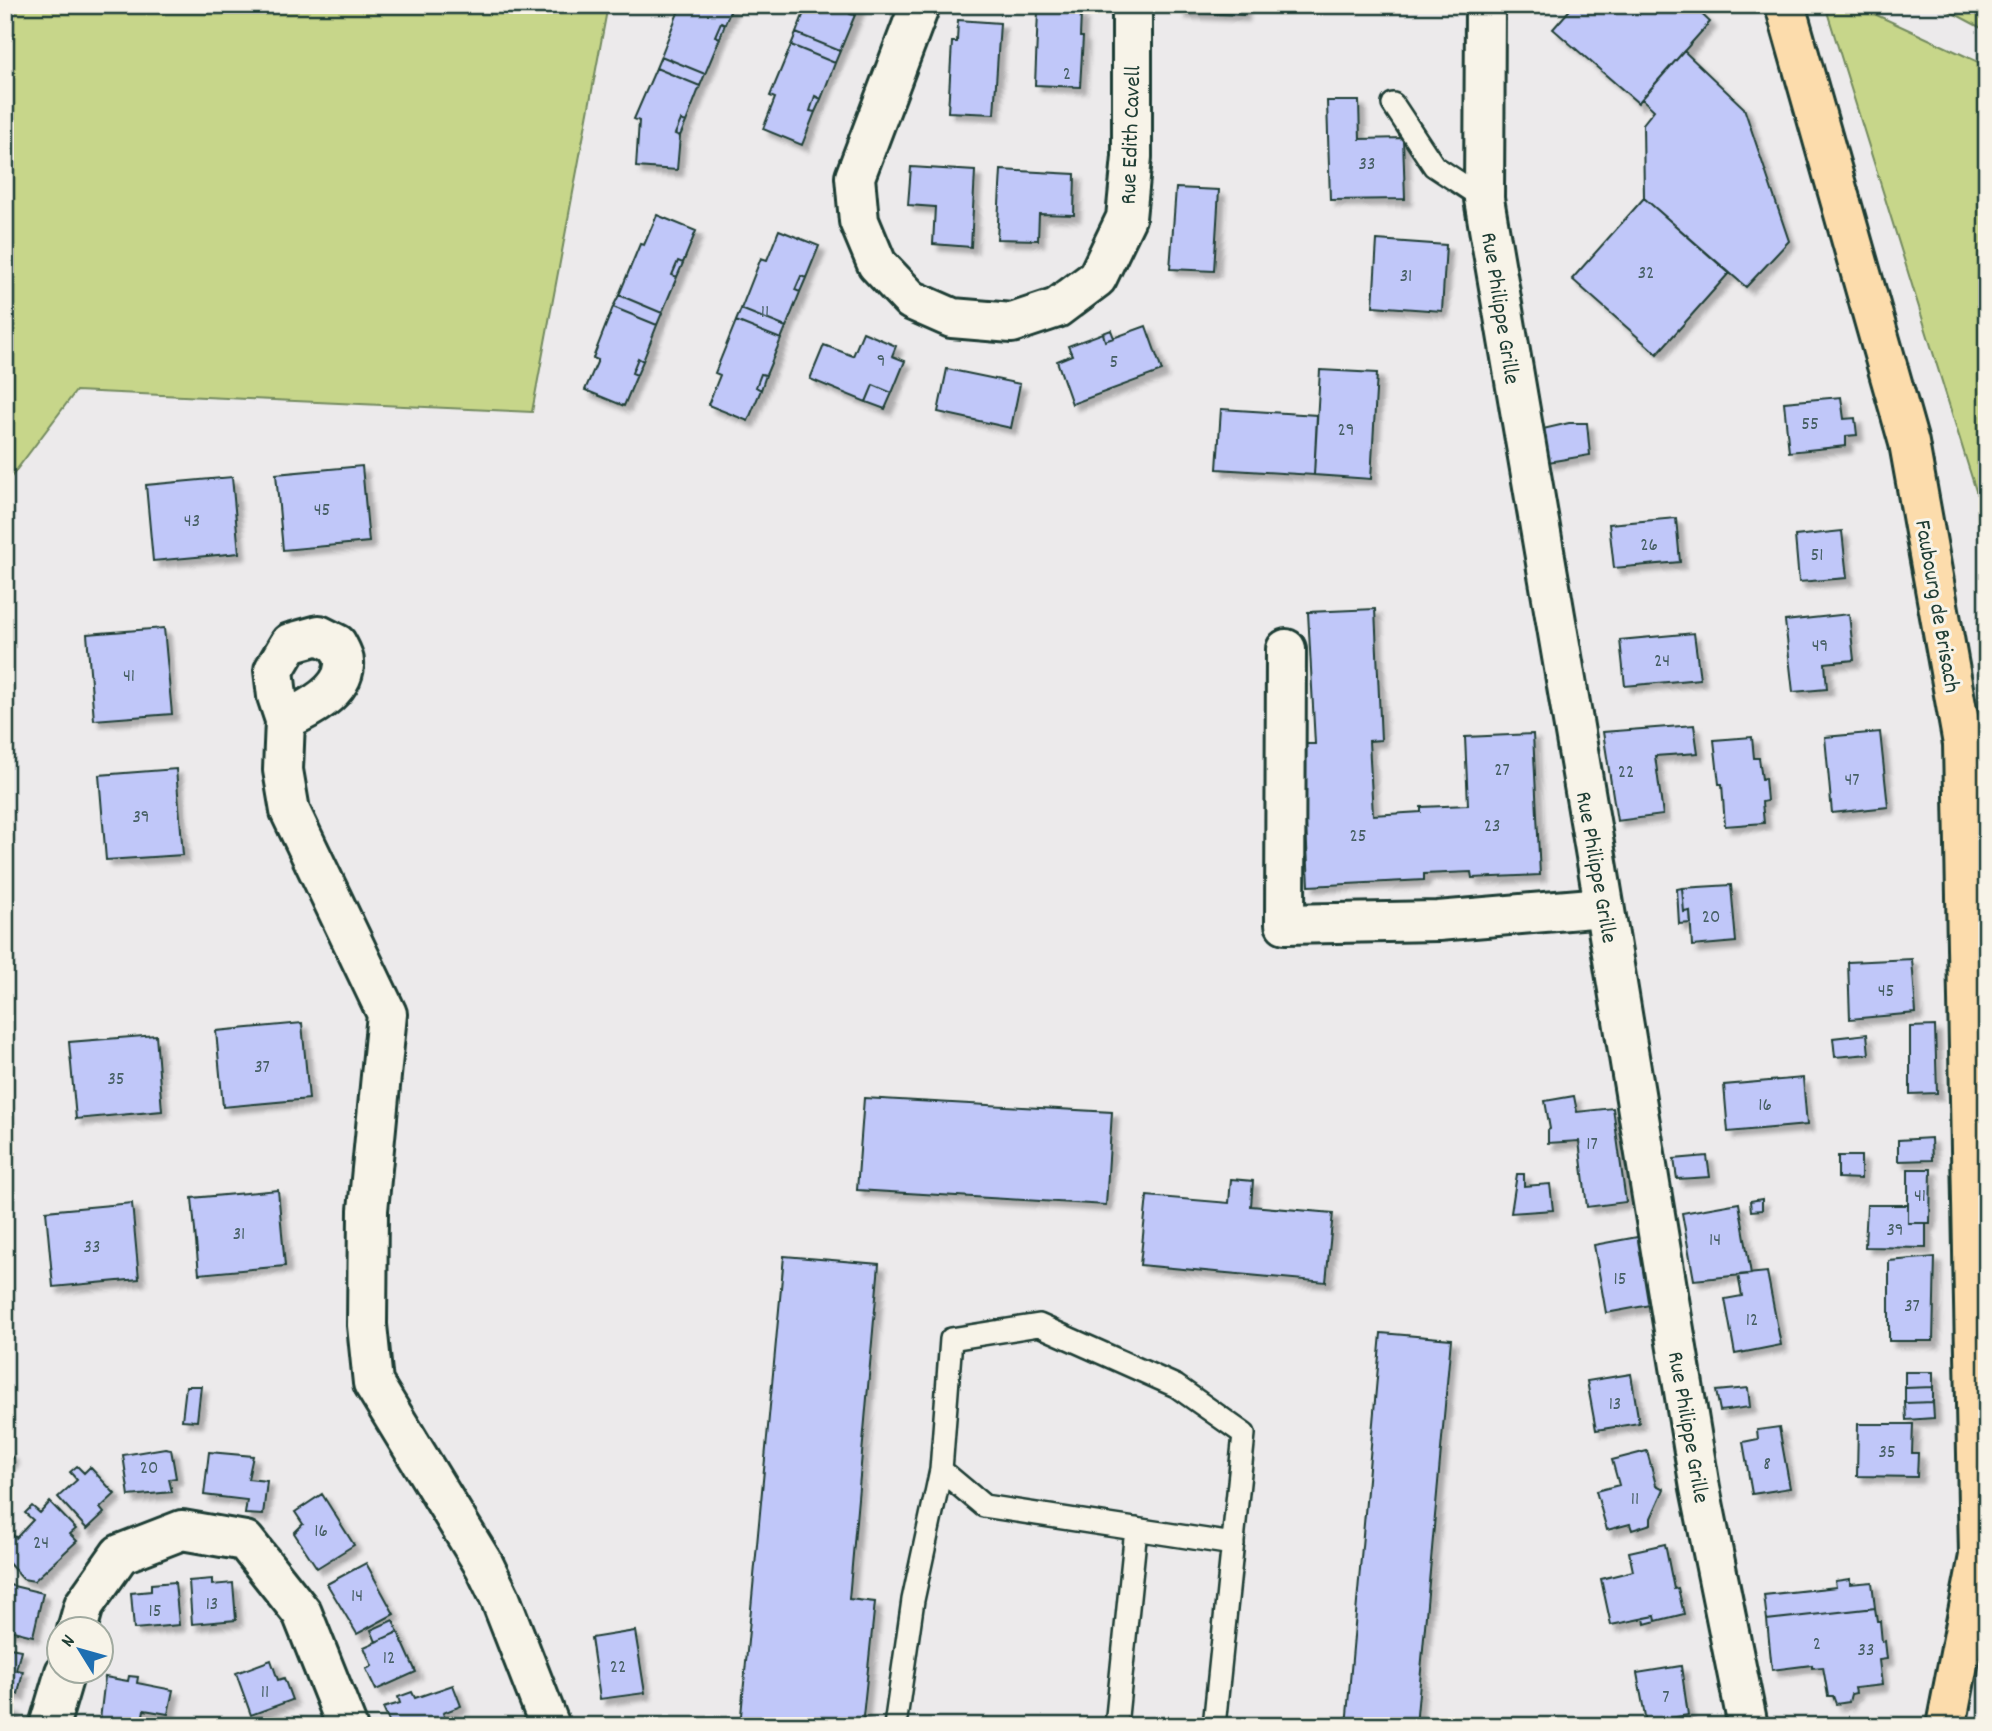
<svg xmlns="http://www.w3.org/2000/svg" width="1992" height="1731" viewBox="0 0 1992 1731" font-family="Dekko,sans-serif">
	<style>
		.green { fill: #c7d68a; stroke: #738a5f; stroke-width: 2 }
		.building { fill: #c0c7f9; stroke: #1f3d34; stroke-width: 2; filter: url(#shadow) }
		.lines { fill: none; stroke-linecap: round; stroke-linejoin: round }
		.lane-casing { stroke: #1f3d34; stroke-width: 26 }
		.street-casing { stroke: #1f3d34; stroke-width: 44 }
		.primary-casing { stroke: #1f3d34; stroke-width: 44 }
		.lane { stroke: #f7f3e8; stroke-width: 21 }
		.street { stroke: #f7f3e8; stroke-width: 38 }
		.primary { stroke: #fcdcac; stroke-width: 38 }
		.labels { text-anchor: middle; stroke-width: 6; stroke-linejoin: round; paint-order: stroke }
		.number-label { font-size: 19px; fill: #476065 }
		.street-label { font-size: 23px; fill: #1f3d34; stroke: #f7f3e8 }
	</style>
	<defs>
		<filter id="shadow"><feDropShadow dx="6" dy="6" stdDeviation="2" flood-color="#0004"/></filter>
	</defs>
	<rect width="100%" height="100%" fill="#eceaeb"/>
	<filter id="ink" filterUnits="userSpaceOnUse"><feTurbulence type="fractalNoise" baseFrequency=".0143" numOctaves="2"/><feDisplacementMap in="SourceGraphic" scale="14" xChannelSelector="R" yChannelSelector="G"/><feConvolveMatrix kernelMatrix="1 2 1 2 8 2 1 2 1" color-interpolation-filters="sRGB"/></filter>
	<g filter="url(#ink)">
		<!-- green -->
		<path class="green" d="M5,5H608L532,412L76,391L5,485Z
			M1825,5H1855L1987,66V490L1976,491Z
			M1938,5H1987V31Z"/>
		<!-- building -->
		<path class="building" d="M681,5H733L725,24L721,22L715,36L720,38L705,74L661,56Z
			M807,5H853L850,14L855,15L840,51L796,33Z
			M853,5H859L855,15L850,14Z
			M1180,5H1243V15L1180,12Z
			M1574,5H1692L1710,22L1638,103L1553,29Z
			M1038,11L1081,13L1080,37H1083L1080,87L1035,85Z
			M958,20L1000,23L994,114L948,112L952,42H957Z
			M721,22L725,24L720,38L715,36Z
			M796,33L840,51L835,63L791,45Z
			M791,45L835,63L821,99L815,96L810,111L815,112L802,145L763,129L775,98L770,96Z
			M1684,51L1744,108L1789,241L1746,287L1644,198L1643,124L1654,110L1642,99Z
			M661,56L705,74L700,86L656,68Z
			M656,68L700,86L686,122L681,120L675,134L680,136L677,170L636,167L639,121L634,119Z
			M815,96L821,99L815,112L810,111Z
			M1327,101H1359L1360,139L1403,138L1405,199L1330,200Z
			M681,120L686,122L680,136L675,134Z
			M911,167L975,171L971,247L933,244L935,207L908,205Z
			M1001,170L1075,174L1074,215L1039,214L1038,240L997,239Z
			M1176,188L1219,190L1214,271L1170,269Z
			M1644,198L1729,273L1657,354L1572,279Z
			M657,215L696,231L683,263L678,261L672,275L677,277L662,313L619,295L640,244L644,245Z
			M779,230L819,246L806,278L801,276L795,290L800,292L786,327L741,309L761,258L767,260Z
			M1377,240L1446,245L1442,311L1373,306Z
			M678,261L683,263L677,277L672,275Z
			M801,276L806,278L800,292L795,290Z
			M619,295L662,313L657,325L613,307Z
			M613,307L657,325L643,361L638,358L632,373L637,375L624,406L585,390L598,360L593,358Z
			M741,309L786,327L781,339L736,321Z
			M736,321L781,339L766,375L761,374L756,387L761,390L748,421L708,405L720,375L715,373Z
			M1146,326L1162,371L1072,404L1057,361L1072,355L1068,346L1103,333L1105,341Z
			M1111,330L1114,338L1105,341L1103,333Z
			M863,332L896,346L892,356L905,361L892,393L873,385L866,402L810,379L824,345L853,356Z
			M638,358L643,361L637,375L632,373Z
			M947,369L1020,384L1011,428L938,412Z
			M1320,370L1377,373L1371,479L1314,475Z
			M761,374L766,375L761,390L756,387Z
			M873,385L892,393L885,409L866,402Z
			M1841,397L1844,419L1855,418L1857,435L1846,436V446L1789,452L1784,402Z
			M1221,409L1317,415L1314,475L1217,469Z
			M1569,423H1587L1590,455L1548,462L1543,429Z
			M362,466L369,542L283,550L276,474Z
			M232,477L239,553L153,561L146,485Z
			M1676,518L1680,562L1614,568L1609,524Z
			M1842,531L1847,578L1799,582L1795,536Z
			M1375,609L1381,740L1369,741L1373,815L1421,812V807L1468,805L1465,737L1533,734L1540,875L1472,878L1471,872L1424,874V880L1309,886L1302,744H1315L1308,612Z
			M1849,614L1854,660L1825,663L1827,689L1793,692L1785,621Z
			M164,628L172,714L94,720L87,634Z
			M1694,633L1700,679L1625,686L1620,640Z
			M1694,725L1698,753L1655,756L1663,815L1617,821L1603,732Z
			M1880,732L1888,807L1832,813L1825,737Z
			M1752,737L1754,758H1759L1762,779L1765,778L1767,801L1762,802L1764,823L1725,826L1722,784H1719L1714,740Z
			M176,769L183,855L106,860L99,775Z
			M1731,885L1736,942L1692,946L1690,911L1684,912L1682,888Z
			M1682,888L1684,912L1690,911L1691,923L1679,924L1677,889Z
			M1912,959L1916,1013L1850,1019L1848,962Z
			M302,1023L309,1099L223,1107L216,1031Z
			M1935,1026L1937,1093L1910,1094V1027Z
			M1867,1034L1869,1054L1835,1057L1833,1038Z
			M156,1035L162,1111L76,1119L69,1042Z
			M1803,1078L1807,1125L1728,1132L1724,1085Z
			M1574,1096L1577,1112L1613,1108L1626,1202L1587,1207L1579,1141L1548,1143V1130L1550,1129L1545,1101Z
			M864,1098L1112,1112L1106,1205L857,1190Z
			M1931,1138L1932,1160L1898,1161V1140Z
			M1707,1156L1710,1177L1677,1179L1674,1159Z
			M1838,1156H1861V1179L1838,1178Z
			M1908,1169H1931L1930,1223H1908Z
			M1517,1174H1524V1186L1550,1184L1553,1210L1511,1213Z
			M1231,1179L1253,1181L1251,1206L1333,1213L1326,1282L1140,1265L1147,1196L1229,1203Z
			M278,1190L285,1266L199,1274L192,1198Z
			M1762,1199V1210L1751,1211L1750,1201Z
			M132,1203L139,1279L53,1287L46,1211Z
			M1739,1203L1751,1274L1694,1280L1682,1213Z
			M1867,1205H1908V1223H1926V1248L1865,1247Z
			M1643,1236L1649,1274L1645,1275L1650,1305L1606,1313L1594,1245Z
			M784,1256L879,1264L849,1599L875,1602L862,1726H740Z
			M1935,1257L1933,1341H1889V1261Z
			M1767,1272L1781,1345L1735,1354L1725,1299L1742,1296L1738,1275Z
			M1381,1333L1451,1339L1416,1726H1346Z
			M1905,1372H1933V1387L1905,1388Z
			M1631,1374L1639,1423L1596,1430L1587,1381Z
			M186,1386H201L197,1421L182,1420Z
			M1933,1387V1402L1905,1403V1388Z
			M1748,1388L1750,1407L1720,1411L1716,1391Z
			M1933,1402L1934,1418L1906,1420L1905,1403Z
			M1858,1424H1913L1912,1453H1918L1917,1477L1857,1476Z
			M1779,1427L1790,1488L1752,1494L1743,1442L1758,1439L1757,1430Z
			M165,1448L171,1449L176,1478L169,1479L172,1492L129,1496L123,1455Z
			M5,1450L13,1458L5,1466Z
			M1647,1451L1656,1485L1664,1489L1651,1518V1524L1632,1530L1630,1524L1607,1530L1596,1491L1619,1485L1612,1460Z
			M209,1452L253,1456L248,1479L267,1481L263,1515L245,1514L247,1500L204,1495Z
			M77,1466L84,1473L90,1467L115,1494L100,1508L104,1513L87,1529L58,1497L77,1480L70,1472Z
			M322,1494L354,1545L317,1568L294,1533L303,1524L295,1512Z
			M50,1502L76,1529L70,1534L77,1541L34,1581L23,1579L5,1559V1541L12,1534L16,1538L33,1520L25,1513L32,1506L40,1513Z
			M1665,1544L1674,1589L1678,1588L1684,1614L1656,1621L1655,1616L1611,1625L1601,1579L1633,1571L1629,1552Z
			M366,1563L394,1614L357,1634L327,1584Z
			M212,1579V1585L233,1583L236,1620L192,1624L189,1581Z
			M1850,1579V1584L1872,1582L1875,1608L1767,1620L1764,1595L1836,1587L1835,1581Z
			M175,1582L179,1625L134,1629L131,1593L151,1591V1584Z
			M5,1584L43,1593L33,1636L5,1629Z
			M1875,1608L1877,1621H1880L1882,1642L1885,1641L1887,1659L1879,1660L1882,1685L1855,1688L1856,1693L1851,1694L1849,1702L1836,1704L1833,1696H1828L1823,1667L1812,1668V1665L1772,1670L1767,1620Z
			M1655,1616L1656,1621L1645,1624L1644,1618Z
			M393,1620L398,1632L376,1642L371,1630Z
			M635,1631L645,1693L600,1699L591,1638Z
			M398,1632L416,1672L376,1690L366,1669L372,1666L364,1647Z
			M5,1647L21,1650L16,1670L23,1671L18,1694L5,1692Z
			M271,1660L278,1680L284,1678L292,1700L251,1715L236,1673Z
			M1681,1666L1688,1715L1646,1722L1637,1673Z
			M129,1676L138,1677L137,1683L173,1690L168,1714L144,1710L141,1726L100,1720L105,1677L128,1681Z
			M453,1685L461,1706L443,1713L447,1725L461,1722L462,1726H391L383,1708L400,1703L398,1697L412,1692L415,1698Z
			M5,1707L15,1709L11,1725L13,1726H5Z
			M298,1717L301,1726H271Z
			M103,1720L131,1725V1726H102Z"/>
		<g class="lines">
			<defs>
				<path id="lane" d="M1393,104L1434,166L1484,199
					M895,1726L913,1600L941,1470
					M1116,1726L1136,1529
					M1214,1726L1244,1434L1176,1386L1039,1325L951,1339L941,1470L984,1506L1233,1544"/>
				<path id="street" d="M920,5L855,177L859,221L877,264L911,300L952,318L1012,323L1057,308L1097,278L1126,218L1132,157V5
					M1485,5L1484,199L1595,850L1700,1488L1748,1726
					M1286,649L1285,924L1438,921L1604,907
					M285,720C307,710 343,692 344,665C345,658 340,650 337,644L319,635L290,643L274,670L277,696L285,720L283,770L290,811L387,1014L368,1210L367,1325L373,1383L484,1565L500,1598L550,1726
					M77,1630L84,1605L120,1554L182,1530L245,1541L302,1613L347,1726
					M49,1726L65,1672"/>
				<path id="primary" d="M1785,5L1909,443L1963,744L1979,1556L1946,1726"/>
			</defs>
			<!-- lane casing -->
			<use href="#lane" class="lane-casing"/>
			<!-- street casing -->
			<use href="#street" class="street-casing"/>
			<!-- primary casing -->
			<use href="#primary" class="primary-casing"/>
			<!-- lane -->
			<use href="#lane" class="lane"/>
			<!-- street -->
			<use href="#street" class="street"/>
			<!-- primary -->
			<use href="#primary" class="primary"/>
		</g>
	</g>
	<g class="labels">
		<!-- number labels -->
		<g class="number-label">
			<text x="1067" y="79">2</text>
			<text x="1367" y="169">33</text>
			<text x="1646" y="278">32</text>
			<text x="1406" y="281">31</text>
			<text x="765" y="317">11</text>
			<text x="881" y="366">9</text>
			<text x="1114" y="367">5</text>
			<text x="1810" y="429">55</text>
			<text x="1346" y="435">29</text>
			<text x="322" y="515">45</text>
			<text x="192" y="526">43</text>
			<text x="1649" y="550">26</text>
			<text x="1817" y="560">51</text>
			<text x="1820" y="651">49</text>
			<text x="1662" y="666">24</text>
			<text x="129" y="681">41</text>
			<text x="1502" y="775">27</text>
			<text x="1626" y="777">22</text>
			<text x="1852" y="785">47</text>
			<text x="141" y="822">39</text>
			<text x="1492" y="831">23</text>
			<text x="1358" y="841">25</text>
			<text x="1711" y="922">20</text>
			<text x="1886" y="996">45</text>
			<text x="262" y="1072">37</text>
			<text x="116" y="1084">35</text>
			<text x="1765" y="1110">16</text>
			<text x="1592" y="1149">17</text>
			<text x="1920" y="1201">41</text>
			<text x="1895" y="1235">39</text>
			<text x="239" y="1239">31</text>
			<text x="1715" y="1245">14</text>
			<text x="92" y="1252">33</text>
			<text x="1620" y="1284">15</text>
			<text x="1912" y="1311">37</text>
			<text x="1752" y="1325">12</text>
			<text x="1615" y="1409">13</text>
			<text x="1887" y="1457">35</text>
			<text x="1767" y="1469">8</text>
			<text x="149" y="1473">20</text>
			<text x="1635" y="1504">11</text>
			<text x="321" y="1536">16</text>
			<text x="41" y="1548">24</text>
			<text x="357" y="1601">14</text>
			<text x="212" y="1609">13</text>
			<text x="155" y="1616">15</text>
			<text x="1817" y="1649">2</text>
			<text x="1866" y="1655">33</text>
			<text x="389" y="1663">12</text>
			<text x="618" y="1672">22</text>
			<text x="265" y="1697">11</text>
			<text x="1666" y="1702">7</text>
		</g>
		<!-- street labels -->
		<g class="street-label">
			<text transform="translate(1129 135) rotate(-88)" y="8">Rue Edith Cavell</text>
			<text transform="translate(1502 308) rotate(81)" y="8">Rue Philippe Grille</text>
			<text transform="translate(1939 606) rotate(80)" y="8">Faubourg de Brisach</text>
			<text transform="translate(1598 867) rotate(80)" y="8">Rue Philippe Grille</text>
			<text transform="translate(1690 1427) rotate(80)" y="8">Rue Philippe Grille</text>
		</g>
	</g>
	<!-- margin -->
	<rect width="1992" height="1731" fill="none" stroke="#f7f3e8" stroke-width="28"/>
	<rect x="14" y="14" width="1964" height="1703" fill="none" stroke="#1f3d34" stroke-width="2.5" filter="url(#ink)"/>
	<!-- north arrow -->
	<g transform="translate(80 1650) rotate(307)"><circle r="33" fill="#f7f3e8" stroke="#a1aaa0" stroke-width="2"/>
	<path d="M0-5L12 26L0 18L-12 26Z" fill="#1f6fb2"/>
	<text y="-10" font-size="19" font-weight="bold" text-anchor="middle" fill="#1f3d34">N</text>
	</g>
</svg>
